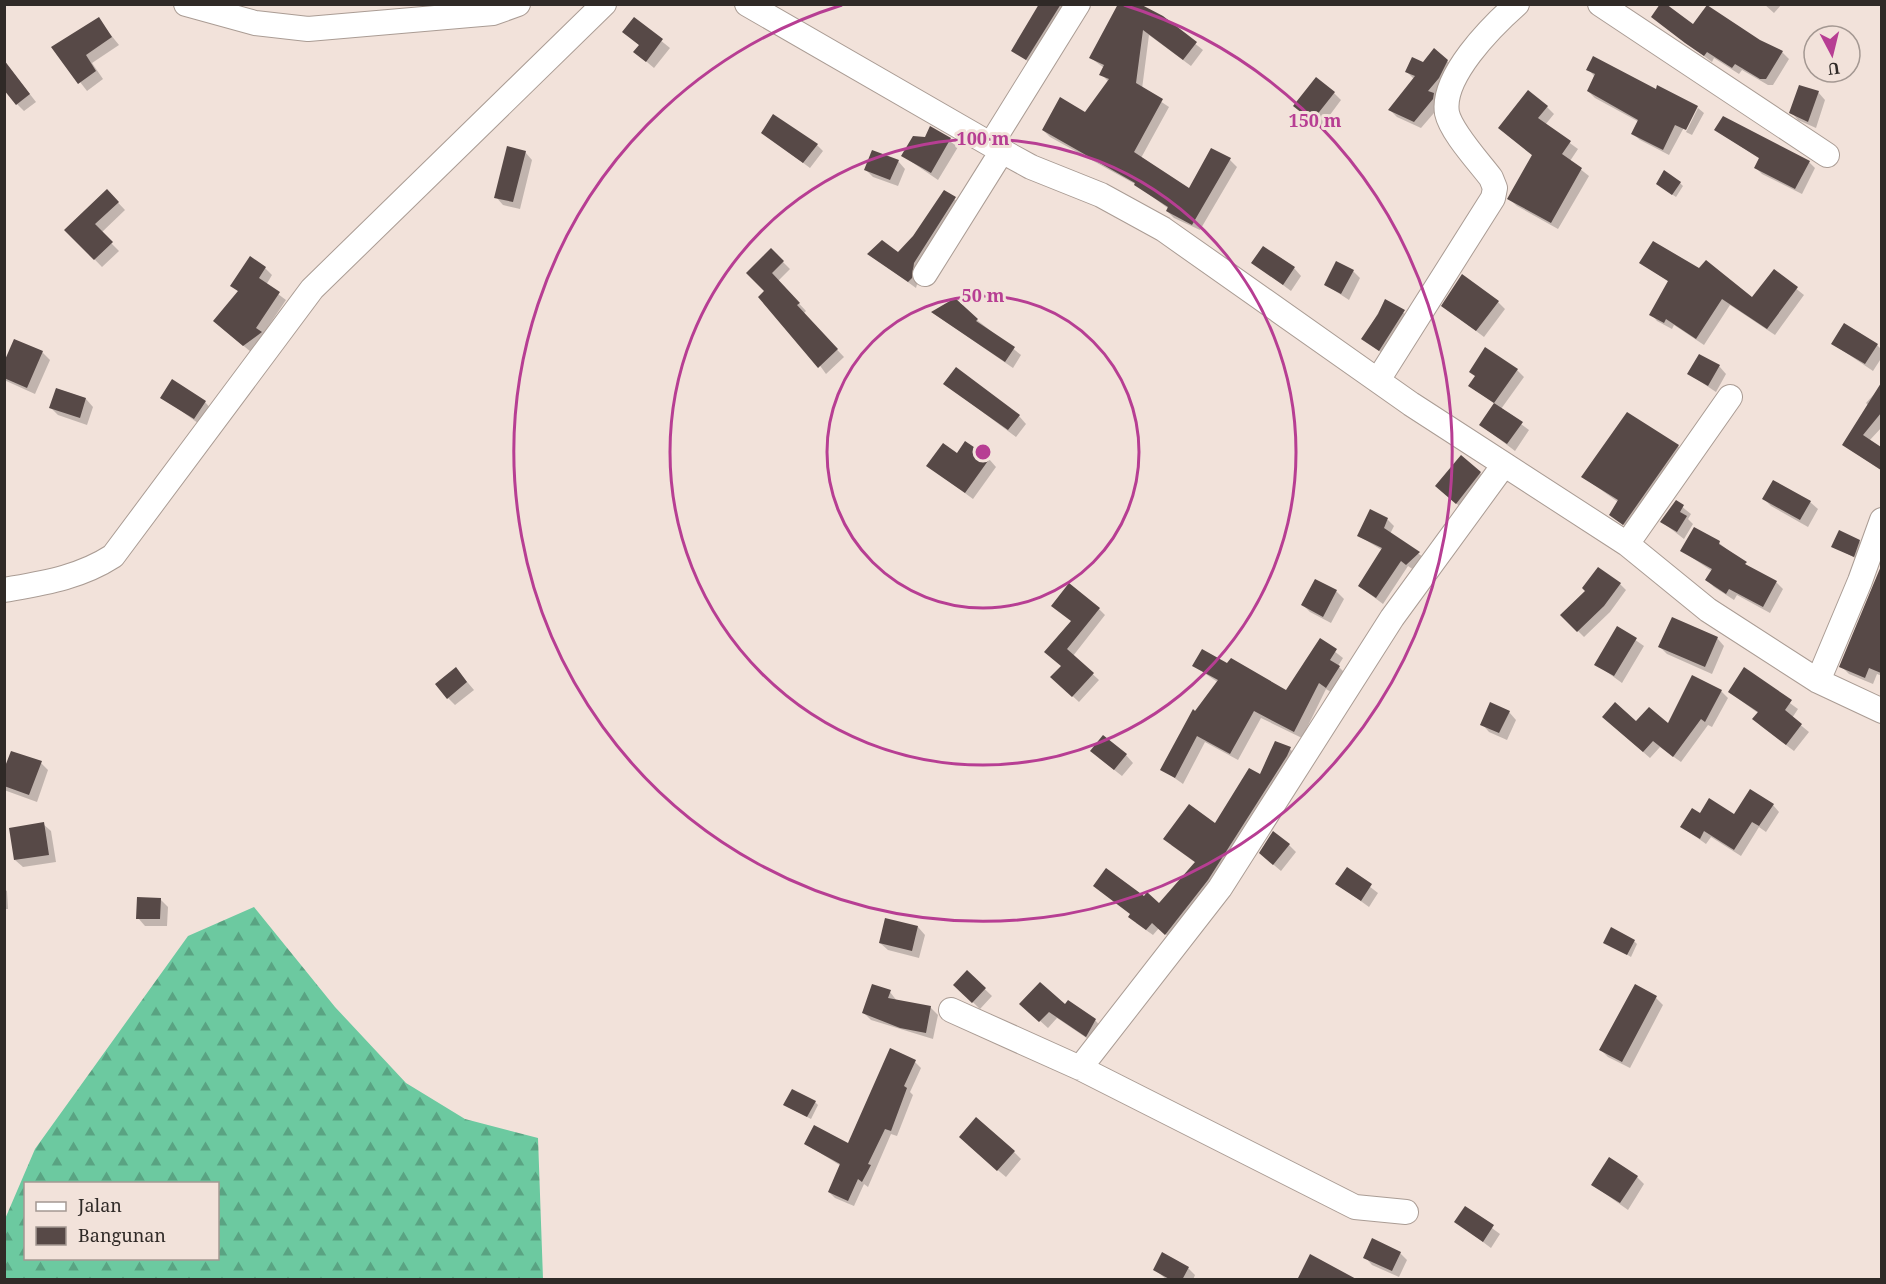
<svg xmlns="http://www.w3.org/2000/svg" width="1886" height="1284" viewBox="0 0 1886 1284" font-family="'Noto Serif',serif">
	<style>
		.forest { fill: url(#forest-firs); fill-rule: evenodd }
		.shadow { fill: #0003 }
		.building { fill: #574947 }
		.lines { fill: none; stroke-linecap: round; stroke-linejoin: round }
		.minor-casing { stroke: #aa9c94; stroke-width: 26 }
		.minor { stroke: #fff; stroke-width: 24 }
		.ring { fill: none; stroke: #b73e93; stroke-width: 3 }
		.centre { fill: #b73e93; stroke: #f2e2da; stroke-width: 3 }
		.ring-label { font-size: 18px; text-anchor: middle; font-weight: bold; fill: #b73e93; stroke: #f2e2da; stroke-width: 6; stroke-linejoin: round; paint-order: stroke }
	</style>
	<defs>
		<pattern id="forest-firs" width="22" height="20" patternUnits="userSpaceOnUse" patternTransform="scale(1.5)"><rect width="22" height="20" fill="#6cc9a0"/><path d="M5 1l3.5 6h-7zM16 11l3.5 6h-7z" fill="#59a382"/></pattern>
	</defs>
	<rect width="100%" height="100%" fill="#f2e2da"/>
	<!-- forest -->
	<path class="forest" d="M254,907L335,1007L406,1083L465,1119L538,1138L543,1279H5V1219L35,1149L188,936ZM26,1184H218V1258H26Z"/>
	<!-- shadow -->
	<path class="shadow" d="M1038,4H1073L1034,66L1013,50L1039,7Z
		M1764,4H1782L1774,13Z
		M1162,17L1203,50L1191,66L1149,35L1142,89L1169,107L1141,158L1190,190L1230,160L1237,167L1200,230L1174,218L1167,211L1169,209L1135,184L1050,137L1043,130L1086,114L1109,82L1101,74L1104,68L1091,58Z
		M98,19L119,45L92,63L103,79L87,91L53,47Z
		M634,19L670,48L654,68L635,52L640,46L624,32Z
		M1660,23L1693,26L1759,41L1782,52L1789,59L1773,85H1768L1742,70L1739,74L1714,58L1712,62Z
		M1447,61L1455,69L1440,106L1421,128L1397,117L1390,110L1414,79L1407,72L1423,64Z
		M1588,69L1656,91L1695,107L1669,155L1640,140L1633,134L1639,122L1595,98L1588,91L1594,76Z
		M11,70L36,102L24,111L17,104Z
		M1818,92L1825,100L1816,128L1798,120L1791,112Z
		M1334,93L1341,100L1321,127L1303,113Z
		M1547,107L1554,114L1545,125L1578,149L1570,161L1589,176L1558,229L1517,206L1509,199L1533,156L1507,135Z
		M1698,108L1704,113L1692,135L1686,132Z
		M931,128L958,147L938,180L903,156L925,139Z
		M1716,130L1809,162L1815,168L1802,194L1762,174L1756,168L1760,159Z
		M763,133L817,145L823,151L810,168Z
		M525,152L532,160L520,209L503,205L496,197Z
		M898,161L905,169L898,186L873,177L866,170Z
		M1680,183L1683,186L1676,197L1661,187Z
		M107,191L125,210L101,233L119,251L102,267L66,230Z
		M945,192L963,206L918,281L916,288L869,254H898L915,237Z
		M771,250L790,269L778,281L806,311L803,314L844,357L826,374L766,291Z
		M1253,263L1294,268L1301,276L1291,291Z
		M1641,263L1752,299L1774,271L1804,295L1775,335L1730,305L1704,345L1674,325L1672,329L1657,321L1651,314L1669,282Z
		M265,268L272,275L266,285L286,300L251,352L222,328L239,292L232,286Z
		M1353,271L1360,278L1349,300L1326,285Z
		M1385,301L1410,317L1386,356L1363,339Z
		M1498,302L1505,309L1484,337L1443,306Z
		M933,313L977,320L1021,355L1013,368Z
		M1833,344L1877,345L1882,350V357L1873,371Z
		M42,352L50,360L35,394L4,380V366Z
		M1719,366L1726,374L1716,392L1689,374Z
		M1517,370L1524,377L1501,409L1529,430L1515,451L1481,425L1495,404L1470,386Z
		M945,384L1019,416L1026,424L1016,437Z
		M1877,391L1882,395V427L1869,441L1882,449V471L1844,445L1869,406L1866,403Z
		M162,397L205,402L212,410L202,426Z
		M86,399L93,407L87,425L58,415L51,408Z
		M1678,446L1685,454L1631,531L1611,515L1618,502L1583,477Z
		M957,455L989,459L996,467L973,499L928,466Z
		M1480,473L1487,480L1464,510L1444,493Z
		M1764,499L1810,502L1818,509L1808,527L1771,506Z
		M1676,502L1691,514L1688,519L1693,524L1684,539L1662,522Z
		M1371,511L1388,520L1394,526L1390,534L1426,559L1414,570L1408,566L1383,604L1359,586L1382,550L1359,536Z
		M1859,541L1862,544L1857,559L1833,546Z
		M1719,543L1753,570L1776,582L1783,589L1770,613L1737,595L1734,600L1714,587L1707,580L1712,571L1682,551Z
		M1879,575L1882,576V676L1877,674L1873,684L1849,674L1841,666Z
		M1620,584L1626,590L1610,612L1584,637L1562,615Z
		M1336,591L1344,599L1331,623L1310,612L1303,605Z
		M1099,609L1105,615L1073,656L1099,680L1079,702L1052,677L1063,666L1052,657Z
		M1618,628L1644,646L1622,683L1596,664Z
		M1717,638L1724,646L1712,674L1667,654L1660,647Z
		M1320,640L1343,658L1338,666L1347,675L1334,694L1326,689L1302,738L1261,718L1238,760L1205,742L1183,784L1162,769L1196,713L1219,683L1194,666L1287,692Z
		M1744,670L1798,709L1792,718L1809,732L1794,751L1761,726L1754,719L1758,713L1729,692Z
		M463,677L474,690L455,705L448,698Z
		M1721,691L1728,698L1712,727L1708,725L1681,762L1660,747L1650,758L1611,724L1668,725Z
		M1509,712L1516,720L1507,740L1489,732L1482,724Z
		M1290,749L1296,755L1172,940L1159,928L1153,935L1136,923L1144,898L1159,905L1196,863L1171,845L1215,825Z
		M1126,755L1133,763L1122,776L1099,758Z
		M41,763L48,770L37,802L4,790V766Z
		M1773,805L1779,812L1766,832L1759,827L1741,856L1711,837L1706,844L1682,827L1700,815L1734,816Z
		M43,824L51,831L56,862L23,867L15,860Z
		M1289,845L1296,852L1281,871L1268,860Z
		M1347,869L1378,893L1369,907L1337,884Z
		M4,889L7,891L8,909H4Z
		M160,899L168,907L167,926H145L138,918Z
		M918,927L925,935L919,958L888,950L880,943Z
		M1634,941L1637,944L1631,957L1605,942Z
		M967,972L992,996L980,1009L955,985Z
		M890,992L897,1001L930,1007L938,1015L933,1039L871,1020L863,1012Z
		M1656,998L1663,1005L1630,1068L1608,1057L1601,1050Z
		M1065,1006L1095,1020L1102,1028L1094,1043L1057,1018L1048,1028L1029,1011Z
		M915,1062L921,1068L910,1092L913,1095L897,1136L891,1134L868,1187L864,1184L854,1206L835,1198L829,1192L841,1166L806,1144L849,1145Z
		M815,1102L818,1105L811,1119L788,1107Z
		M968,1145L1014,1152L1021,1159L1006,1177Z
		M1637,1177L1644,1184L1628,1210L1593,1185Z
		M1465,1208L1500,1234L1491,1248L1456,1222Z
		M1400,1253L1407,1260L1399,1277L1372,1265L1365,1257Z
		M1188,1268L1195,1275L1193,1280H1167L1154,1269Z"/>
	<!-- building -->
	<path class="building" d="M1039,4H1061L1026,60L1011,51Z
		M1118,4H1140L1163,16L1197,42L1183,60L1143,30L1136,83L1163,99L1134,152L1189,188L1211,148L1231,158L1192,225L1166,211L1168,207L1134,185L1135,183L1042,130L1060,97L1085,112L1109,79L1099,75L1104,65L1089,58Z
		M1660,4H1666L1693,24L1707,5L1760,40L1783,51L1766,79H1760L1735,64L1732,68L1707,52L1704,56L1685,43L1651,17Z
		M99,17L112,37L86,55L96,71L78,84L51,47Z
		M634,17L663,39L646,62L633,52L639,45L622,32Z
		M1434,48L1448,60L1439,78L1428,91L1434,93L1433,99L1414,122L1388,110L1415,76L1405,72L1412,57L1423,62Z
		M1593,56L1656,89L1657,85L1698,106L1686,130L1675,125L1663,150L1631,134L1638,120L1587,91L1595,74L1586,70Z
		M4,60L30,94L16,105L4,90Z
		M1316,77L1335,92L1312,121L1293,106Z
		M1799,85L1819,91L1808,122L1789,113Z
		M1528,90L1548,106L1538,118L1571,141L1562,154L1582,168L1551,223L1507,199L1532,155L1498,128Z
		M773,114L818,144L803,163L761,133Z
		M1723,116L1810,161L1795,189L1754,168L1759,158L1714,130Z
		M930,126L951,138L931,173L901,156L913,136L925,137Z
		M507,146L526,151L513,202L494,198Z
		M872,150L899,160L890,180L864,170Z
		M1664,170L1681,182L1672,195L1656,184Z
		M107,189L119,202L95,224L113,242L94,260L64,230Z
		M944,190L956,197L914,263L912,278L908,282L867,254L882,240L898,252L913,236Z
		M1653,241L1699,268L1706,260L1752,297L1774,269L1798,287L1767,329L1722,299L1696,339L1666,319L1664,323L1649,315L1668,281L1639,263Z
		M1263,246L1295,267L1283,285L1251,263Z
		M771,248L784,261L772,273L800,303L797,305L838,349L818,368L758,297L764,291L746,273Z
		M250,256L266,267L259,278L280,292L256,328L262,332L243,346L213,321L238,291L230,286Z
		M1336,261L1354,270L1341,294L1324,285Z
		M1462,274L1499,301L1476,331L1441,306Z
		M955,298L978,319L976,321L1015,347L1005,362L931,312Z
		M1385,299L1405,310L1379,351L1361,339L1378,314Z
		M1844,323L1878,344L1865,364L1831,344Z
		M14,339L43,351L27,388L4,378V362Z
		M1485,347L1518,369L1494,403L1468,386L1475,376L1469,372Z
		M1699,354L1720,365L1708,386L1687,374Z
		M956,367L1020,415L1008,430L943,384Z
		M172,379L206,401L194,419L160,398Z
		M1881,383V413L1863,435L1881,447V470L1842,445Z
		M56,388L86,398L80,418L49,408Z
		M1494,403L1523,422L1507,444L1479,425Z
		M1627,412L1679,445L1623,525L1609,515L1618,500L1581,477Z
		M965,441L990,458L965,493L926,466L943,443L957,453Z
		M1461,455L1481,472L1456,504L1435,486Z
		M1773,480L1811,501L1800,520L1762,499Z
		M1676,500L1684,505L1680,512L1687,516L1677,532L1660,522Z
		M1370,509L1388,518L1384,528L1420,552L1406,565L1401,561L1376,598L1358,586L1382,548L1357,536Z
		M1694,527L1720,541L1719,544L1747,562L1745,564L1777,581L1763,607L1729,589L1726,594L1705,580L1712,569L1680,551Z
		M1839,530L1860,540L1854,557L1831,547Z
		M1881,566V673L1869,668L1865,678L1839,667Z
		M1598,567L1621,583L1604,606L1577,632L1560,615L1585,591L1582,588Z
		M1315,579L1337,590L1323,617L1301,605Z
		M1069,583L1100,608L1067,649L1094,673L1072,697L1050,677L1061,666L1044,652L1071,621L1051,606Z
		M1672,617L1718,637L1705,667L1658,647Z
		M1617,626L1637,638L1614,676L1594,665Z
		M1320,638L1337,649L1330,660L1340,666L1326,688L1319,683L1294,732L1254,711L1230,754L1197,736L1175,778L1160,770L1193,709L1195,711L1218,680L1192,666L1202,649L1227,663L1231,658L1286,690Z
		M456,667L467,682L447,699L435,684Z
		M1744,667L1792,700L1785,710L1802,724L1786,745L1752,719L1758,712L1728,692Z
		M1692,675L1722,690L1705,722L1701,719L1673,757L1653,741L1643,752L1602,717L1615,702L1636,721L1649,707L1668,723Z
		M1490,702L1510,711L1499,733L1480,725Z
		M1103,735L1127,754L1114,770L1090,751Z
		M1275,741L1291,747L1287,756L1208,880L1165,935L1152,923L1146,930L1128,917L1130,914L1093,886L1106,868L1144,896L1147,892L1159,903L1195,862L1163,839L1189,804L1215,823L1249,768L1260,774Z
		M11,751L42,761L29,795L4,786V769Z
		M1750,789L1774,804L1759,826L1752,822L1734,850L1704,831L1700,839L1680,827L1692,808L1700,813L1709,798L1734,814Z
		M44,822L49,855L14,860L9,828Z
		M1273,831L1290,844L1273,865L1259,853Z
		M1347,867L1372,884L1361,901L1335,884Z
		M137,897L161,898L160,919H136Z
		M885,918L918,926L912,951L879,943Z
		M1611,927L1635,940L1627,955L1603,943Z
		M967,970L986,988L972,1003L953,985Z
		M1040,982L1065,1004L1068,1000L1096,1019L1086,1037L1049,1012L1039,1022L1019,1004Z
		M872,984L891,990L888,998L931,1006L926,1033L900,1028L862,1013Z
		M1635,984L1657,996L1622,1062L1599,1050Z
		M890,1048L916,1060L904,1086L907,1088L891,1131L885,1129L868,1164L871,1165L862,1182L858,1179L848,1201L828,1192L840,1164L804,1144L814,1125L848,1143Z
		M792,1089L816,1101L807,1117L783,1105Z
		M976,1117L1015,1151L997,1171L959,1137Z
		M1609,1157L1638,1176L1620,1203L1591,1185Z
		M1465,1206L1494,1225L1483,1242L1454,1222Z
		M1372,1238L1401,1252L1392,1271L1363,1258Z
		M1162,1252L1189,1267L1182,1280H1171L1153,1270Z
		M1310,1254L1358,1280H1297Z"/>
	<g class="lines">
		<defs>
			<path id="minor" d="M186,4L255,23L308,29L493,13L518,4
				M747,4L1002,151L1031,167L1101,195L1163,229L1411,404L1627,544L1708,610L1818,681L1882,711
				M1600,4L1827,155
				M991,144L1078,4
				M925,274L1002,151
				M1378,380L1493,198L1495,188L1491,178C1479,162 1451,132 1447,113C1441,77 1491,27 1517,4
				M1627,544L1730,397
				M4,590C43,583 79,578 113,556L312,289L604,4
				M1818,681L1860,581L1882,520
				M951,1010L1080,1068L1355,1207L1406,1212
				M1080,1068L1220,888L1392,618L1503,466"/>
		</defs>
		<!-- minor casing -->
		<use href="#minor" class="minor-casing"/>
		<!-- minor -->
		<use href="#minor" class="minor"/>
	</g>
	<!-- distance rings -->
	<g class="ring">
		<circle cx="983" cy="452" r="156"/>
		<circle cx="983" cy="452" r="313"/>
		<path d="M1124 5A469 469 0 1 1 842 5"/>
	</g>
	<circle cx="983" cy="452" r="9" class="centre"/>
	<g class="ring-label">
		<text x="1315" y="127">150 m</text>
		<text x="983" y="145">100 m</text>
		<text x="983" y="302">50 m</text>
	</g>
	<!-- border -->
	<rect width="1886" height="1284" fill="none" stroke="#302a27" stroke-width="12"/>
	<!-- legend -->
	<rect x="24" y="1182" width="195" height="78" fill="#f2e2da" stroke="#a49892" stroke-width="1.5"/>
	<rect x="36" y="1202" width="30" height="9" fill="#ffffff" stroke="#a49892" stroke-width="1.5"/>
	<text x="78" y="1212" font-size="18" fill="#302a27">Jalan</text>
	<rect x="36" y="1227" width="30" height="18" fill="#574947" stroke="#a49892" stroke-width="1.5"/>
	<text x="78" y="1242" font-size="18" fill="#302a27">Bangunan</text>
	<!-- north arrow -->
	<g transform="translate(1832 54) rotate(173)"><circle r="28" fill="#f2e2da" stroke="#a49892" stroke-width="1.5"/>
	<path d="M0-4.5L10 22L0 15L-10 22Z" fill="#b73e93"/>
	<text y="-9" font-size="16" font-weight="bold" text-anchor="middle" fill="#302a27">U</text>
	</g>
</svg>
